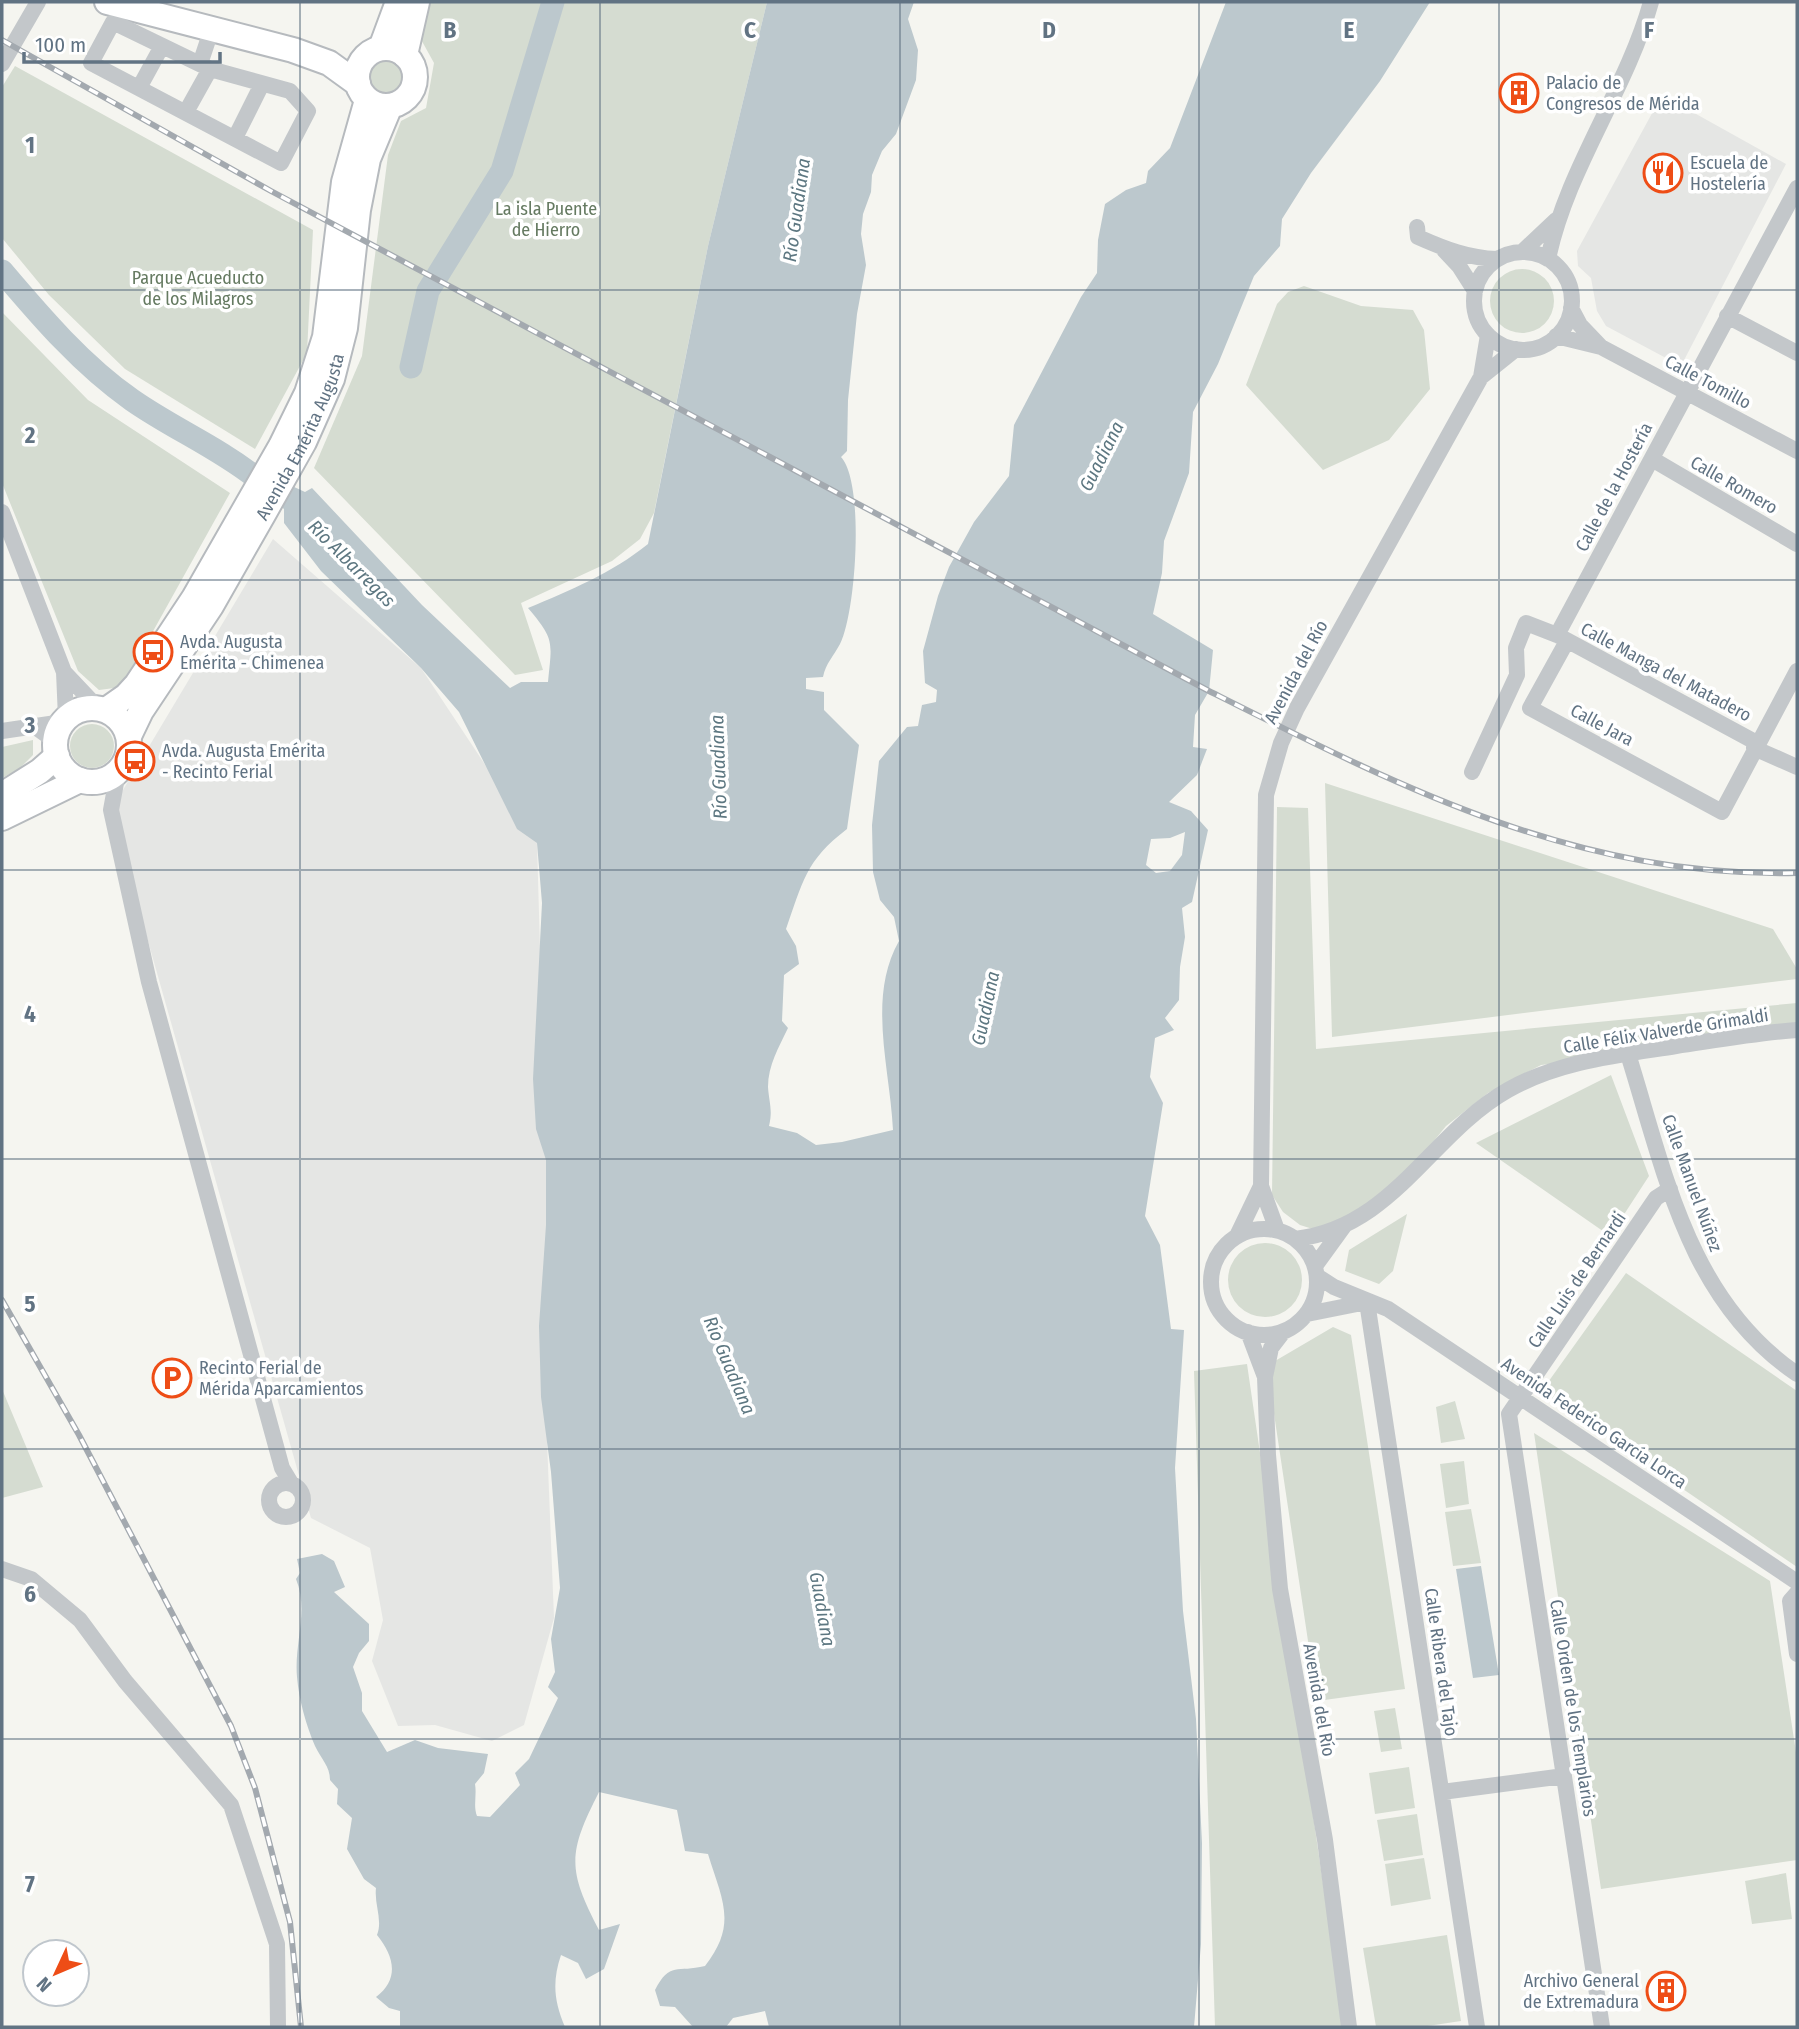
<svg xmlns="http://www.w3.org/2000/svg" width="1799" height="2029" viewBox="0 0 1799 2029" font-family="'Fira Sans Condensed',sans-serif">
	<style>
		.built { fill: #e5e6e4 }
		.green { fill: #d5dcd1 }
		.water { fill: #bcc8cd; fill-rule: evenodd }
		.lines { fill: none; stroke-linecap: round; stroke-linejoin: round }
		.river { stroke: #bcc8cd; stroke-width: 23 }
		.primary-casing { stroke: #b6babe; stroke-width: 28 }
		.minor { stroke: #c3c7ca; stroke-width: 16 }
		.primary { stroke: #fff; stroke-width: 24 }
		.rail-casing { stroke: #a3a9af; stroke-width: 6 }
		.rail { stroke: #fff; stroke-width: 3.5; stroke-dasharray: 10; stroke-linecap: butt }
		.grid { fill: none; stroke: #617383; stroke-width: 2; stroke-opacity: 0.55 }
		.labels { text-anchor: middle; stroke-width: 7; stroke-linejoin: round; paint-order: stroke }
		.poi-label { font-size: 18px; fill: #617383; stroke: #fff; text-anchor: start }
		.park-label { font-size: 18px; fill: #657a61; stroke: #fff }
		.street-label { font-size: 18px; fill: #617383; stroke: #fff }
		.water-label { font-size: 19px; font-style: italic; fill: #5d7781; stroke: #fff }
		.grid-label { font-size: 23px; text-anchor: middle; font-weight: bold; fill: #617383; stroke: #fff; stroke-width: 7; stroke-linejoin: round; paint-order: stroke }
	</style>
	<rect width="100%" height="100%" fill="#f5f5f0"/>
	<!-- built -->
	<path class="built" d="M1662,95L1786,164L1681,366L1606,326L1597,311L1591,278L1578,266L1577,251Z
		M273,539L421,668L537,843L546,1160L547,1441L554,1618L524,1725L492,1741L435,1725L398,1726L372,1661L383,1620L370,1548L311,1518L111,810Z"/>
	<!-- green -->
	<path class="green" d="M427,2H767L708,246L654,513L640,539L612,561L521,603L543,670L515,675L314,468L362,356L388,155L401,121L426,108L434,63L418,34Z
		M367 77a19 19 0 1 1 38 0a19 19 0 1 1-38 0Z
		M15,66L313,230L307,353L255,449L125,369L49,295L2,238V87Z
		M1490 301a32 32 0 1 1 64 0a32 32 0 1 1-64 0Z
		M1304,286L1361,306L1413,310L1424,330L1430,389L1389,440L1323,470L1246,385L1277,304L1288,292Z
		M2,312L88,400L230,493L122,687L99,690L78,671L2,483Z
		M70 746a22 22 0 1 1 44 0a22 22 0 1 1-44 0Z
		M33,740V755L19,769L2,778V747Z
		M1325,783L1773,929L1797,969V979L1332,1037Z
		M1277,807L1308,808L1316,1049L1797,1003V1034L1541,1065L1488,1093L1446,1126L1403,1179L1335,1226L1316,1230L1300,1225L1283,1212L1272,1195Z
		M1611,1075L1649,1176L1610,1236L1476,1143Z
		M1407,1214L1393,1271L1379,1284L1345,1271L1349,1250Z
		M1228 1280a37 37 0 1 1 74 0a37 37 0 1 1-74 0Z
		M1626,1273L1797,1391V1567L1541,1392Z
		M1333,1327L1351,1335L1405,1689L1317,1701L1270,1387L1273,1386L1272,1369L1275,1361Z
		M1247,1364L1344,2027H1215L1194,1371Z
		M2,1389L43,1487L2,1498Z
		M1455,1401L1465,1439L1441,1443L1436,1407Z
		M1534,1433L1770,1581L1797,1759V1860L1601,1889Z
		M1464,1461L1469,1504L1446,1508L1440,1464Z
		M1471,1509L1481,1563L1453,1566L1445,1512Z
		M1395,1708L1402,1749L1381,1752L1374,1711Z
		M1409,1767L1415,1808L1375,1814L1369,1773Z
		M1417,1814L1423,1855L1384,1861L1377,1820Z
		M1424,1858L1431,1899L1391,1906L1385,1864Z
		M1786,1873L1792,1919L1752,1924L1745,1881Z
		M1447,1935L1461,2021L1421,2027H1376L1363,1948Z"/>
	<!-- water -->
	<path class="water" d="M767,2H914L908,19L918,50L916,80L896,134L882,151L872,175L871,192L863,214L861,234L866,265L857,314L848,400L847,451L841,457C865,483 856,613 840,644C833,657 826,663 823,677L806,678V689L824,692V710L859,745L847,829C805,861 803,882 786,929L796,946L799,964L784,975L782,1021L788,1028C779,1047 768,1065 768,1087C769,1102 773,1110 769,1126L797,1133L816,1145L842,1142L893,1130C890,1068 867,997 899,941L894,917L880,900L873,872L872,825L879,761L907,727L918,726L922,705L936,702L937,690L925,683L923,651L938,596L949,567L974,522L1009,476L1014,425L1081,297L1097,273L1098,240L1105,204L1126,190L1146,183L1148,171L1170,148L1226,2H1430L1380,81L1311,173L1282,219L1280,246L1254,276L1218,364L1193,412L1189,473L1164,541L1162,573L1153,614L1213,650L1209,691L1195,715L1193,747L1207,749L1197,775L1169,802L1191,811L1208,830L1192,902L1182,908L1185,937L1180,967L1179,1000L1165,1018L1174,1030L1155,1038L1150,1077L1163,1103L1145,1216L1160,1245L1171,1329L1184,1330L1175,1468L1183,1611L1196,1719L1202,1843L1201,1944L1194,2027H769L765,2011L733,2018L726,2027H693L675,2007L660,2006L655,1990C670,1961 677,1973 705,1966C738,1924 722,1900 708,1854L685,1851L677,1810L599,1792C568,1853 567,1869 599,1930L620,1924L604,1969L586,1979L578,1963L561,1955C552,1982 554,2001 565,2027H400V2011L389,2008L376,1997C400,1979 394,1956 377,1935C383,1920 374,1904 376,1888L364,1879L347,1849L352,1818L337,1804L338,1789L330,1780C330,1766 321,1759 315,1746C306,1725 299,1700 297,1677C294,1643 309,1611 296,1579L300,1573L297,1559L322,1554L334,1561L345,1587L334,1592L369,1624V1641L359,1653L353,1667L362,1693V1711L387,1752L415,1740L438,1748L488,1754L484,1773L475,1784C477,1795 473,1806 477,1816L490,1817L520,1785L515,1773L529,1759L558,1698L548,1687L555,1672L551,1639L560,1588L551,1472L541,1397L539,1326L546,1225V1160L536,1129L533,1079L542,903L537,843L517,829L459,712L421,668L321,571L284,523V509L240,471L231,458L305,492L312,488L422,605L510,688L521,682H548C552,641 555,640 528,608C571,590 612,573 648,544L708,246ZM1185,832L1182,855L1170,871L1156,873L1146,865L1151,839L1170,838Z
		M1481,1566L1499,1675L1473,1678L1456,1569Z"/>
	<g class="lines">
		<!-- river -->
		<path class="river" d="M2,271C41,317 82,365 132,400C172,428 217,447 255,477
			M411,367L428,291L502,171L553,2"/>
		<defs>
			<g id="primary">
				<path d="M107,2L293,50L329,63L358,84"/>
				<circle cx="386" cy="77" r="29"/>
				<path d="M381,48L398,2"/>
				<path d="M405,55L417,2"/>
				<circle cx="92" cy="745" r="37"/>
				<path d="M106,710L126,696L137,684L194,598L281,446L307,393L325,337L344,182L367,100"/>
				<path id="s1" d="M129,736L141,711L211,606L264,513L304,442L332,379L345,328L358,210L368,159L390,106"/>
				<path d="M2,795L40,771L57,756"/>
				<path d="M2,818L80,780"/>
			</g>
		</defs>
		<!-- primary casing -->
		<use href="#primary" class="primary-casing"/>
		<!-- minor -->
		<path class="minor" d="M113,22L210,69L290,91L308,111L281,163L91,63Z
			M2,64L38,2
			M200,64L211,31
			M139,88L162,46
			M186,112L210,69
			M235,138L262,84
			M1417,227L1418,237C1445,249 1468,258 1497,259
			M1444,250L1459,266L1475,291
			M1522,252L1556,220
			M1474 301a49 49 0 1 1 98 0a49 49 0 1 1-98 0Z
			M1548,259C1567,168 1626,91 1651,2
			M1571,308L1580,325L1601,347
			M1727,316L1797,353
			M1556,336L1601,347L1797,451
			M1481,377L1516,349
			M1652,459L1797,544
			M2,512L64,672L66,718
			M1559,636L1757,743
			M1567,641L1530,708L1722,812L1797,671
			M64,672L98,708
			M34,726L55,741
			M2,731L63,722
			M1754,748L1797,767
			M118,772L111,810L149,982L282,1468L291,1483
			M1472,772L1517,675L1516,648L1526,623L1557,635L1797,188
			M1628,1054C1665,1172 1688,1300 1797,1374
			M1211 1282a53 53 0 1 1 106 0a53 53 0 1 1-106 0Z
			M1277,1230L1261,1186L1266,795L1281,743L1297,708L1481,377L1488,335
			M1237,1236L1261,1186
			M1295,1239C1393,1228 1430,1134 1508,1090C1559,1061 1619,1055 1676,1046C1717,1040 1757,1033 1797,1030
			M1315,1266L1344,1226
			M1317,1276L1334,1287L1388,1309L1797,1582
			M1367,1302L1477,2027
			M1307,1314L1367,1302
			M1284,1331L1271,1348L1265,1377L1268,1455L1280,1589L1325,1840L1349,2027
			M1248,1332L1265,1377
			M269 1500a17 17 0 1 1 34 0a17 17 0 1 1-34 0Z
			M2,1569L31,1579L80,1620L125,1681L231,1805L277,1944L278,2027
			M1797,1593L1790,1601L1797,1654
			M1442,1792L1564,1776
			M1602,2027L1509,1414L1656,1198L1670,1189"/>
		<!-- primary -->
		<use href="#primary" class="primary"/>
		<defs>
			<path id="rail" d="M2,40L271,191L1209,691C1400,787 1577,878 1797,873
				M2,1300L79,1435L231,1726L255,1788L290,1922L301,2027"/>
		</defs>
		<!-- rail casing -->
		<use href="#rail" class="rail-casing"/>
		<!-- rail -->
		<use href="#rail" class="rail"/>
	</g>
	<!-- grid -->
	<path class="grid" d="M300,2V2027M600,2V2027M900,2V2027M1199,2V2027M1499,2V2027M2,290H1797M2,580H1797M2,870H1797M2,1159H1797M2,1449H1797M2,1739H1797"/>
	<!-- icons -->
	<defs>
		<symbol id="building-ring" viewBox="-11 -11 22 22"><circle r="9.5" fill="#fff" stroke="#ee4d16" stroke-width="1.5"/><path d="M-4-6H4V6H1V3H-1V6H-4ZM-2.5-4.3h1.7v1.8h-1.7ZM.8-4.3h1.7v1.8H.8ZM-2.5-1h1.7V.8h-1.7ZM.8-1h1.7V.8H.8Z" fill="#ee4d16"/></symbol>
		<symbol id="restaurant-ring" viewBox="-11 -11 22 22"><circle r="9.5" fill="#fff" stroke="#ee4d16" stroke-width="1.5"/><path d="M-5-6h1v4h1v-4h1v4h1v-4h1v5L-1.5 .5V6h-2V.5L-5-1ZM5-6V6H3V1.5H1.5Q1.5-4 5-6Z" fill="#ee4d16"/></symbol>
		<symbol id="bus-ring" viewBox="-11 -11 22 22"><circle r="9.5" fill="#fff" stroke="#ee4d16" stroke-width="1.5"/><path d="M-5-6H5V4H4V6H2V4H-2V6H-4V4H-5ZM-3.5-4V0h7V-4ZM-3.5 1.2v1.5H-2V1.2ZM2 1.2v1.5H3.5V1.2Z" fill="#ee4d16"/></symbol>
		<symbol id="parking-ring" viewBox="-11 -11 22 22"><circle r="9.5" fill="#fff" stroke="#ee4d16" stroke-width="1.5"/><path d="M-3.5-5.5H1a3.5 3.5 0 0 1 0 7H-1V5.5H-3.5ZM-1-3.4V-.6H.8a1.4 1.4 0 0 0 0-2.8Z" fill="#ee4d16"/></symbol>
	</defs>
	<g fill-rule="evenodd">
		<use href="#building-ring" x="1497" y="71" width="44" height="44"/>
		<use href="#restaurant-ring" x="1641" y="151" width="44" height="44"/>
		<use href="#bus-ring" x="131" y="630" width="44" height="44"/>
		<use href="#bus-ring" x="113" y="739" width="44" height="44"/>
		<use href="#parking-ring" x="150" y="1356" width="44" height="44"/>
		<use href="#building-ring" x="1644" y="1969" width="44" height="44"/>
	</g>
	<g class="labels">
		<!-- poi labels -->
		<g class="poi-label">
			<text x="1546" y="89">Palacio de<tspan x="1546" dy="21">Congresos de Mérida</tspan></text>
			<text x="1690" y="169">Escuela de<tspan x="1690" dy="21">Hostelería</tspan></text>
			<text x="180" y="648">Avda. Augusta<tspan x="180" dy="21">Emérita - Chimenea</tspan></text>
			<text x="162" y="757">Avda. Augusta Emérita<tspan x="162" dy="21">- Recinto Ferial</tspan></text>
			<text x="199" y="1374">Recinto Ferial de<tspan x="199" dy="21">Mérida Aparcamientos</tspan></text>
			<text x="1639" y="1987" text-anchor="end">Archivo General<tspan x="1639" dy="21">de Extremadura</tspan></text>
		</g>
		<!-- park labels -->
		<g class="park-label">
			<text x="546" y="215">La isla Puente<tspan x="546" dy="21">de Hierro</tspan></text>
			<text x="198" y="284">Parque Acueducto<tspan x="198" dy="21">de los Milagros</tspan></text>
		</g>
		<!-- street labels -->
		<g class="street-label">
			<text transform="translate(1708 382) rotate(28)" y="6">Calle Tomillo</text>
			<text dy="6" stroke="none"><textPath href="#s1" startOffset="346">Avenida Emérita Augusta</textPath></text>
			<text transform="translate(1734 485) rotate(30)" y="6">Calle Romero</text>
			<text transform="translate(1614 487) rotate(-62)" y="6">Calle de la Hostería</text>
			<text transform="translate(1296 672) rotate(-62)" y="6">Avenida del Río</text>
			<text transform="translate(1666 672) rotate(28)" y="6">Calle Manga del Matadero</text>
			<text transform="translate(1602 725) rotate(28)" y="6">Calle Jara</text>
			<text transform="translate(1666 1031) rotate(-9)" y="6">Calle Félix Valverde Grimaldi</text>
			<text transform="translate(1692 1183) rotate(70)" y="6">Calle Manuel Núñez</text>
			<text transform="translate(1577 1280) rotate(-56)" y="6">Calle Luis de Bernardi</text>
			<text transform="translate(1594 1423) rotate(34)" y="6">Avenida Federico García Lorca</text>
			<text transform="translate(1441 1662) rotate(82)" y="6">Calle Ribera del Tajo</text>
			<text transform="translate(1319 1700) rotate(80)" y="6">Avenida del Río</text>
			<text transform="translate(1573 1708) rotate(81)" y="6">Calle Orden de los Templarios</text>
		</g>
		<!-- water labels -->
		<g class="water-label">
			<text transform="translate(796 210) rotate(-82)" y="7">Río Guadiana</text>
			<text transform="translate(1101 456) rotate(-63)" y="7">Guadiana</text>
			<text transform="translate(352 563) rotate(45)" y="7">Río Albarregas</text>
			<text transform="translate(718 767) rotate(-92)" y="7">Río Guadiana</text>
			<text transform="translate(985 1008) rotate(-78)" y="7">Guadiana</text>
			<text transform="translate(730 1365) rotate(67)" y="7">Río Guadiana</text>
			<text transform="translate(823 1609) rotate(80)" y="7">Guadiana</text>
		</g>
	</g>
	<g class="grid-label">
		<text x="450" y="38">B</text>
		<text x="750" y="38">C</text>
		<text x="1049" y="38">D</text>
		<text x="1349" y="38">E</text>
		<text x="1649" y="38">F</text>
		<text x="30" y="153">1</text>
		<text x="30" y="443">2</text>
		<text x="30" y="733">3</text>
		<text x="30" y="1022">4</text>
		<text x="30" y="1312">5</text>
		<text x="30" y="1602">6</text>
		<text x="30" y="1892">7</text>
	</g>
	<!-- border -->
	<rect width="1799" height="2029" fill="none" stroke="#617383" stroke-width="7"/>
	<!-- north arrow -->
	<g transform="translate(56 1973) rotate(226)"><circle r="33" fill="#ffffff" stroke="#c0c7cd" stroke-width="2"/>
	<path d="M0-5L12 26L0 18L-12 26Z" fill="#ee4d16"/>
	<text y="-10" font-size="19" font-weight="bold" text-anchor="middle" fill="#617383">N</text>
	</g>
	<!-- scale -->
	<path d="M24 52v10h196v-10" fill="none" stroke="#617383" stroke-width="3.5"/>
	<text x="35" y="52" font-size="21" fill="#617383" stroke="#ffffff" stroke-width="5" paint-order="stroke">100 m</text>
</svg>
